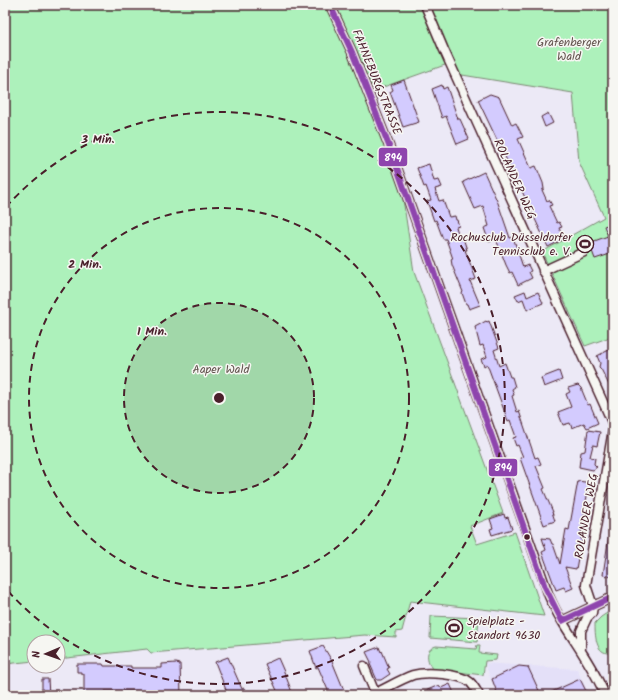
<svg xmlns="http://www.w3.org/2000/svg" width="618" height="700" viewBox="0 0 618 700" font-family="Kalam,sans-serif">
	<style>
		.built { fill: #e4e0f8 }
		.green { fill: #adf1bb; stroke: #7c8873 }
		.building { fill: #d3cbfe; stroke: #4a1f2b }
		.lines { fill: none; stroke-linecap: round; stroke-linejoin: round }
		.minor-casing { stroke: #4a1f2b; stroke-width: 11 }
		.minor { stroke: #f6f6f2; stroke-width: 8 }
		.bus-1-casing { stroke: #f6f6f2; stroke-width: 9 }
		.bus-1 { stroke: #8e44ad; stroke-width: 6 }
		.ring { fill: none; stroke: #4a1f2b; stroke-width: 2; stroke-dasharray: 7 5 }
		.bus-dot { fill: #4a1f2b; stroke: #f6f6f2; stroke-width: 1.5 }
		.labels { text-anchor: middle; stroke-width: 3; stroke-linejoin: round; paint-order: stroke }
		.park-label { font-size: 12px; fill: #63544f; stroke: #f6f6f2 }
		.street-label { font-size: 12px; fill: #4a1f2b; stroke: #f6f6f2 }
		.poi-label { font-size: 12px; fill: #4a1f2b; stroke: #f6f6f2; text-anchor: end }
		.centre { fill: #4a1f2b; stroke: #f6f6f2; stroke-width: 2 }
		.ring-label { font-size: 12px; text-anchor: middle; font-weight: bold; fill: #4a1f2b; stroke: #f6f6f2; stroke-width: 3; stroke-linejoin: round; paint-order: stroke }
		.line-badge { stroke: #f6f6f2; stroke-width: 1.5 }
		.badge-label { font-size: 11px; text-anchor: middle; font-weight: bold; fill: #fff }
	</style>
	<rect width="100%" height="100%" fill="#ece9f6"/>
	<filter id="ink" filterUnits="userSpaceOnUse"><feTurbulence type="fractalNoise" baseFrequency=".025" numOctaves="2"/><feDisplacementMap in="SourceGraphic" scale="8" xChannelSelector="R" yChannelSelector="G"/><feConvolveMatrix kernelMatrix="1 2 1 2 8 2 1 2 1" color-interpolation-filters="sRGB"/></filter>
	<g filter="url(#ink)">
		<!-- built -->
		<path class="built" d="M485,663L577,669L589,695H496Z"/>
		<!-- green -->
		<path class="green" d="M5,5H327L343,37L402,192L414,272L503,513L470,526L477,544L515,532L544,616L410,601L402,631L396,632V637L365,635L151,653L147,649L58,659V642H34V661L5,664Z
			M336,5H613V336L585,346L542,252L604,217L579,162L573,93L456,74L445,65L375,90L369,82Z
			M613,609V656H611V653C595,655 595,634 595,623L601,617Z
			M431,616L479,618L477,642L430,638Z
			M477,645H480L479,653L497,655L496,660L485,661L483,675L432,669C427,660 424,650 436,646L476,649Z"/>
		<!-- building -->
		<path class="building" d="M404,80L419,122L403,127L390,92L393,90L391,85Z
			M442,85L443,89L447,87L458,119H460L469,139L457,144L446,116L442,118L432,89Z
			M490,94L499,97L512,125L516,123L523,137L518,139L531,168L536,166L543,183L544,189L542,190L547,201L549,200L552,205L549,206L557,223L559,222L562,227L559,228L564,239L548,247L521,189H520L517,184L509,165L478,100Z
			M548,113L553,123L545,127L541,117Z
			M429,164L434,181L439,180L442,187L435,189L439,201L443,200L449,217L455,216L456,220H457L459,226L456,227L460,239L463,238L467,250H465L473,271L476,279L470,281L480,305L469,309L467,304H466L462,293L463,292L452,265L451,259H453L446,239H443L436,220L434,221L427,201L431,200L426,186L424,187L417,168Z
			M484,172L498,203L510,238L513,237L523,267L528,265L531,271L529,272L532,278L518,285L512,272L510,273L506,265L496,239L489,242L484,228L489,226L483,206L475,209L463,182Z
			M613,223V253L595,259L589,243L608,236L604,226Z
			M525,291L527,297L538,292L543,303L527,310L523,299L518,301L515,295Z
			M486,321L487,322L489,321L499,348L494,350L499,366L505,363L510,377H512L515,387L512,389L514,395L512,396L517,412L519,411L535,458L538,457L541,464L536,466L545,488L543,489L553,512H552L555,521L544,525L520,458L523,457L518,445L516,446L513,438L516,437L510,420L508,421L487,364L484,366L481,359L487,357L483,345L480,346L475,327Z
			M613,348V393L601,369L599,367L600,363L597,356Z
			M559,371L562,380L544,387L541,378Z
			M578,385L581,388L588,405L590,404L598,423L587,428L584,423L572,428L570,423L563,425L558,412L571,407L566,394L570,392L568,388Z
			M588,430L600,432L597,446L593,445L590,457L595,458L594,464L597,467L593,470L579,467L581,452L585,451Z
			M578,481L591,483L590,490H588L585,508H586L585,514H584L581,532H583L581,539L583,541L575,546L580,547L576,569L565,567L573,588L566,591L564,587L556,590L542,552L546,550L542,538L550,539L552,544H553L560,564L566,529L569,530Z
			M504,514L505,518L508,517L512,529L492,535L490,529L493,528L490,519Z
			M609,535H613L612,577L603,575Z
			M323,646L332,661L346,695H330L318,667L316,668L310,651Z
			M379,647L381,652L382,651L389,668L387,669L390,674L381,680H377L370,664L371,662L366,652Z
			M228,657L242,689L244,688L247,695H228L215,662Z
			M278,658L285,674L293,695H279L265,664Z
			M176,663L180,664L181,695H163V692L138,693V691H105V695H84V674H81V672H77V664H103L104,666H131V668H162V664Z
			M519,666L528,667L541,695H498L492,679Z
			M42,679H48L49,695H42Z
			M580,679L586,691L578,695H545Z
			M450,684L454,693L451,695H416L439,685L441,688Z"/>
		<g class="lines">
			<defs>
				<path id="minor" d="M330,5L352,52L391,151L549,596C553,605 557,613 562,621C577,646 594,668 605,695
					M425,5L444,50L612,422L613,427
					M543,271L584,252
					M562,621L613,597
					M581,648V631L587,618L592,613L593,606L586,585L613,430
					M364,666L375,693
					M371,695C385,689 399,680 413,675C426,671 460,674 470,682C474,686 476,690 479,695"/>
			</defs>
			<!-- minor casing -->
			<use href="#minor" class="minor-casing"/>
			<!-- minor -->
			<use href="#minor" class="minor"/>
			<defs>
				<path id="bus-1" d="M330,5L352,52L391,151L545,587L562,621
					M562,621L613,597"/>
			</defs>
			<!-- bus-1 casing -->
			<use href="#bus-1" class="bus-1-casing"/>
			<!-- bus-1 -->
			<use href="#bus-1" class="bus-1"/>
		</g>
	</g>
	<!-- distance rings -->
	<circle cx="219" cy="398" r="95" fill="#4a1f2b" fill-opacity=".12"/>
	<g class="ring">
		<circle cx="219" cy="398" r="95"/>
		<circle cx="219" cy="398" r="190"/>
		<path d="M6 207A286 286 0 1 1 6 589"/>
	</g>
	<!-- icons -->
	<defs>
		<symbol id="stadium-ring" viewBox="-11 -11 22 22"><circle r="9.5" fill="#f6f6f2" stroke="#4a1f2b" stroke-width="1.5"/><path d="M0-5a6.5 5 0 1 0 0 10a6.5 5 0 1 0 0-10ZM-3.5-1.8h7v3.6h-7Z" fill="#4a1f2b"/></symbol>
	</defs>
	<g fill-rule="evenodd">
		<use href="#stadium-ring" x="575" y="234" width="20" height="20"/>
		<use href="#stadium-ring" x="444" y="618" width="20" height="20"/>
	</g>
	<!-- markers -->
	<circle class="bus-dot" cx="527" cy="537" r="3.5"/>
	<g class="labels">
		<!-- park labels -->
		<g class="park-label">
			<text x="569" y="46">Grafenberger<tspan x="569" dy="14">Wald</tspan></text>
			<text x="221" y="373">Aaper Wald</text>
		</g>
		<!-- street labels -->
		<g class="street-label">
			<text transform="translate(377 82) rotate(68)" y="4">FAHNEBURGSTRASSE</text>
			<text transform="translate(515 179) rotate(66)" y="4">ROLANDER WEG</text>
			<text transform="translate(586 516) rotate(-80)" y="4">ROLANDER WEG</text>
		</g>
		<!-- poi labels -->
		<g class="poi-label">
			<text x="572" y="241">Rochusclub Düsseldorfer<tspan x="572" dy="14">Tennisclub e. V.</tspan></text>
			<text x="467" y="625" text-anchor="start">Spielplatz -<tspan x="467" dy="14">Standort 9630</tspan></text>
		</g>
	</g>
	<circle cx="219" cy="398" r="6" class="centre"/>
	<g class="ring-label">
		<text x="98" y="143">3 Min.</text>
		<text x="85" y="268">2 Min.</text>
		<text x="152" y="335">1 Min.</text>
	</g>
	<g class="line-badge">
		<rect x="378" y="147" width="30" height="20" rx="4" fill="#8e44ad"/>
		<rect x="488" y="458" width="30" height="19" rx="4" fill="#8e44ad"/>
	</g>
	<g class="badge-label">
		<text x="393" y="161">894</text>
		<text x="503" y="471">894</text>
	</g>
	<!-- margin -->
	<rect width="618" height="700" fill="none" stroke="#f6f6f2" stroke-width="20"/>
	<rect x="10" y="10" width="598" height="680" fill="none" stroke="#4a1f2b" stroke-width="1.5" filter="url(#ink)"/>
	<!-- north arrow -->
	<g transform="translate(46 654) rotate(268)"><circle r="19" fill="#f6f6f2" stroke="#b1a0a2"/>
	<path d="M0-3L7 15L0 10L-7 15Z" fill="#4a1f2b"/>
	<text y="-6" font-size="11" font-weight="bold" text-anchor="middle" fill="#4a1f2b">N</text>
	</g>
</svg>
